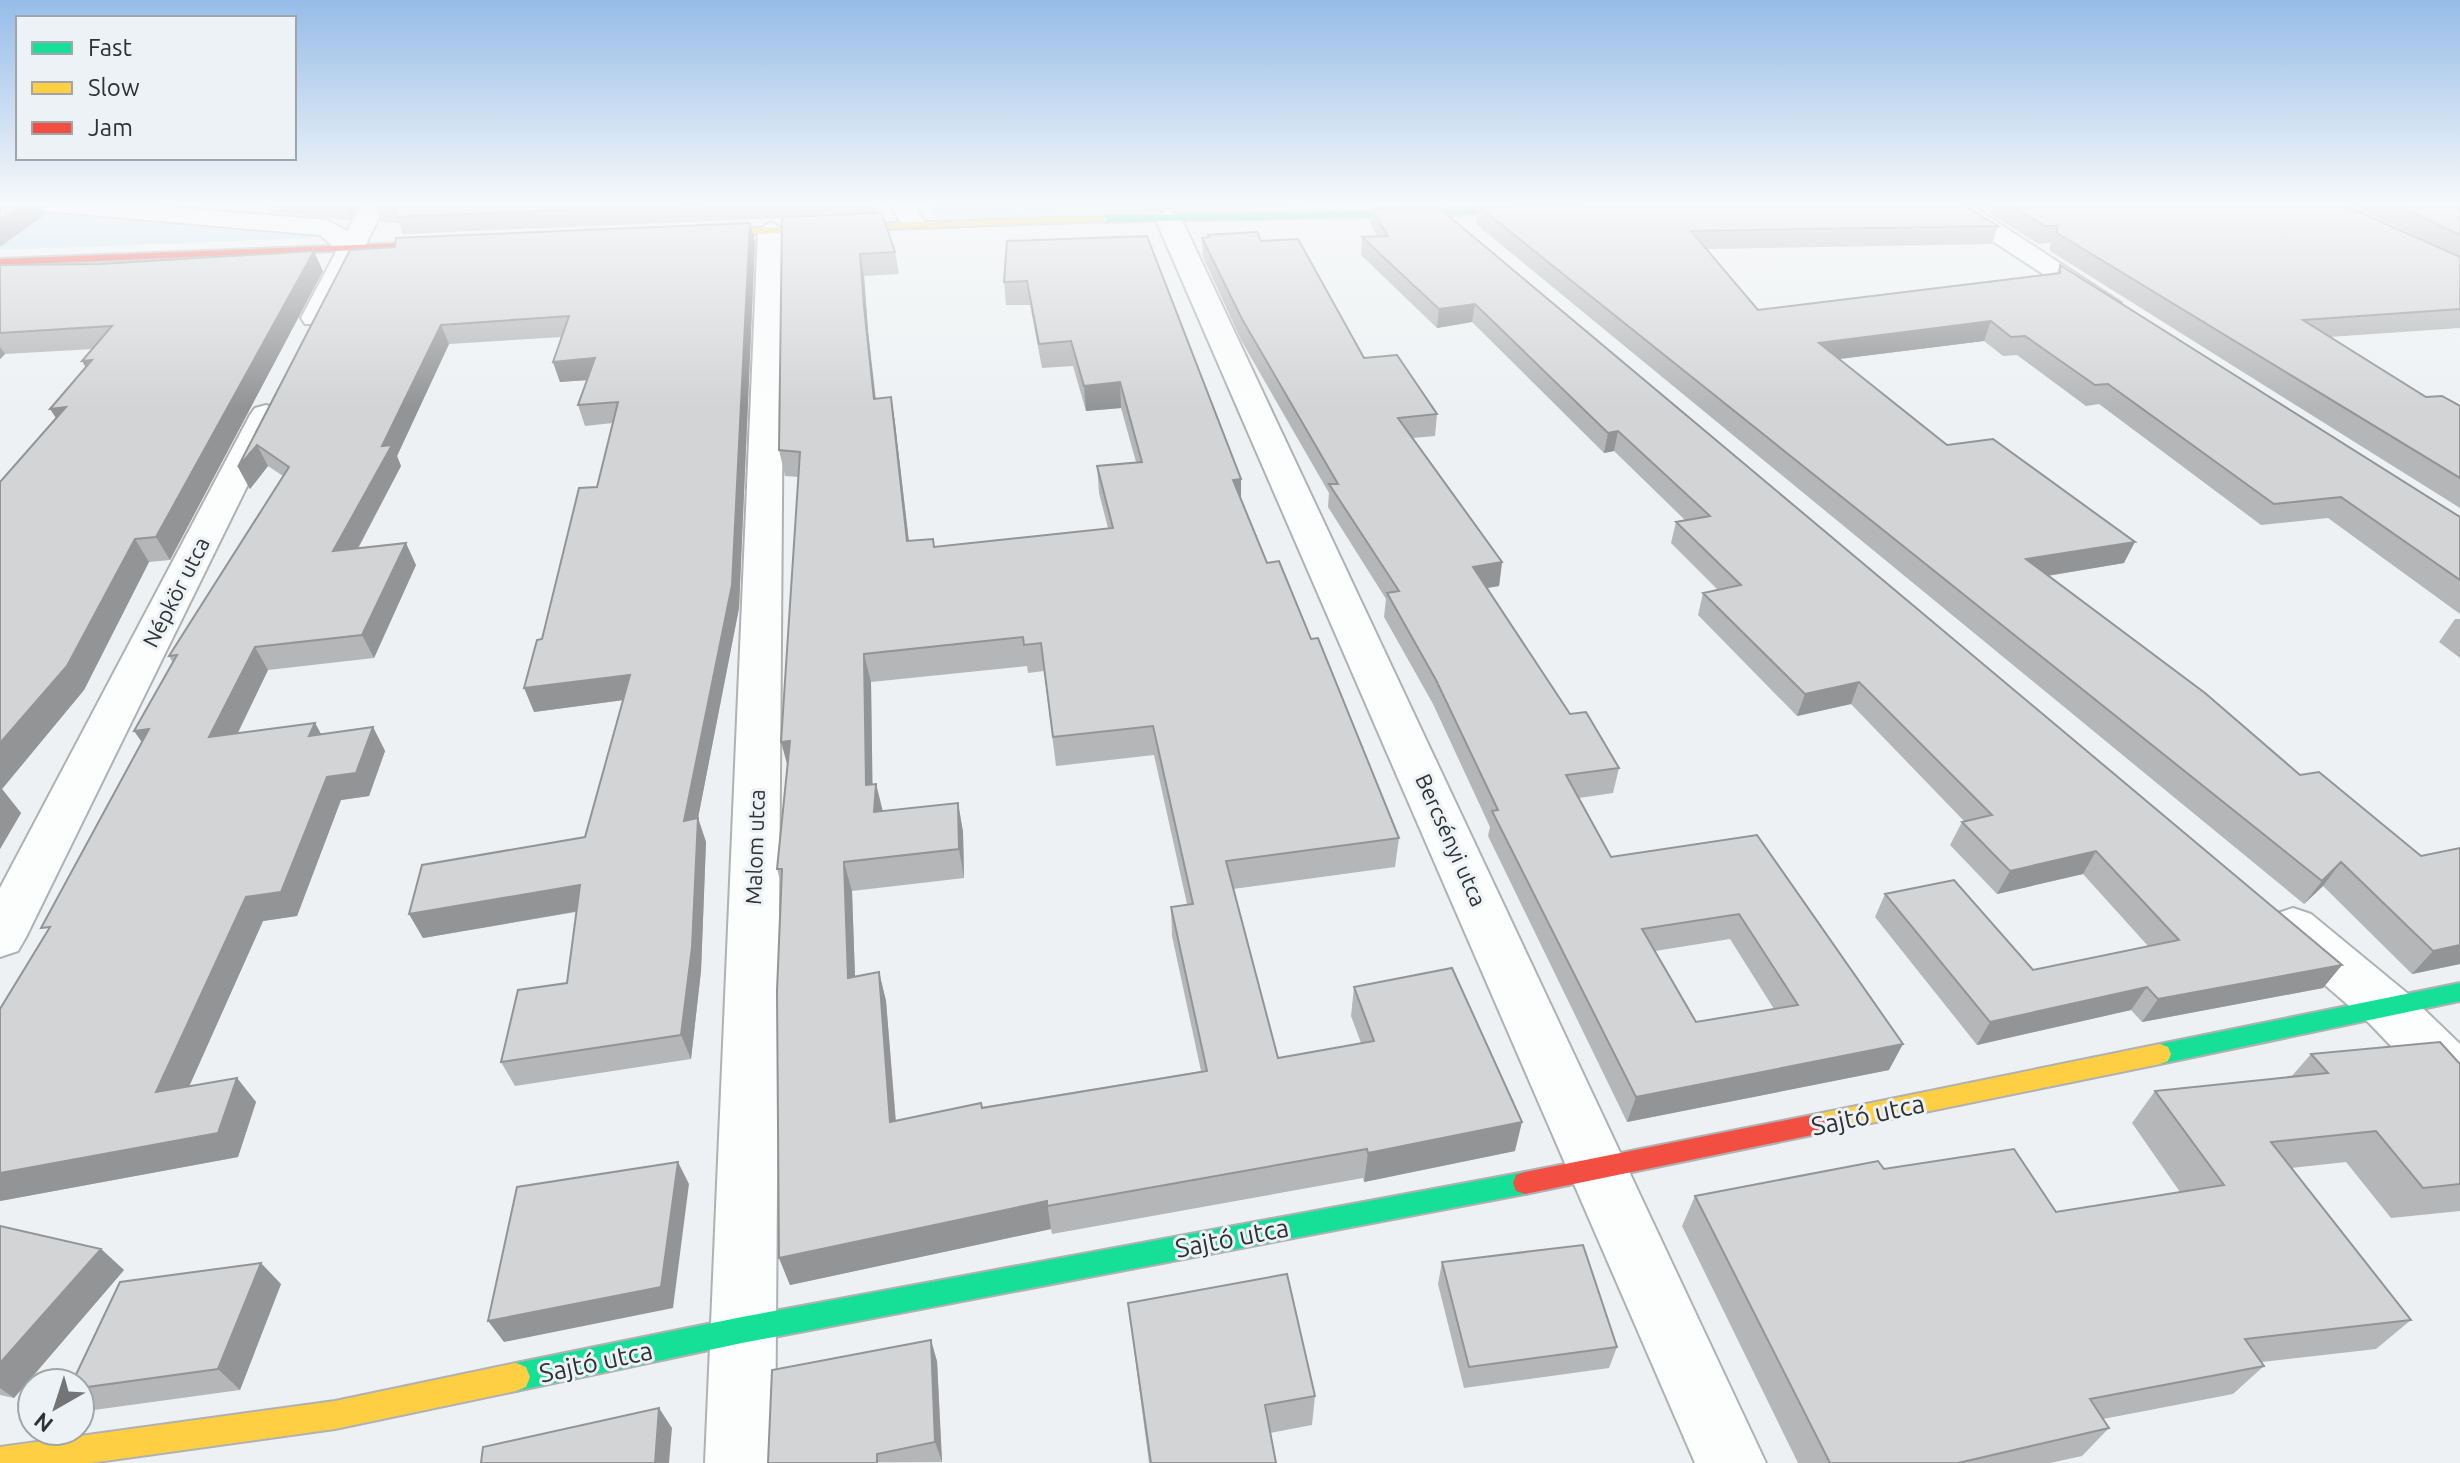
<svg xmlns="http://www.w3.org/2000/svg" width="2460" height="1463" viewBox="0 0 2460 1463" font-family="Ubuntu,sans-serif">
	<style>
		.green { fill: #c6e4f4 }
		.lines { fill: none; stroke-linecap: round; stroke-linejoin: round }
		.street-casing { stroke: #afb1b2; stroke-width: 4 }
		.fast-casing { stroke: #afb1b2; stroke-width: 4 }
		.slow-casing { stroke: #afb1b2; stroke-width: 4 }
		.jam-casing { stroke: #afb1b2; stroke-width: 4 }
		.street { fill: #fcfdfd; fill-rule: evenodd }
		.fast { fill: #16e098; fill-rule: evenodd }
		.slow { fill: #ffcf43; fill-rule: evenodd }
		.jam { fill: #f24e42; fill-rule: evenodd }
		.wall { fill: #b5b6b8; fill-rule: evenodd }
		.shaded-wall { fill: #939496 }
		.building { fill: #d2d4d6; stroke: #939496; stroke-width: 2; fill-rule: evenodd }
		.labels { text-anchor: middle; stroke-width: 6; stroke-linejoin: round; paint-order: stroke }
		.street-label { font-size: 22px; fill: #2f3132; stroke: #ecf2f5 }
		.near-street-label { font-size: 26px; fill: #2f3132; stroke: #ecf2f5 }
	</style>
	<rect width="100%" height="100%" fill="#eef1f3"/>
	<!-- green -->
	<path class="green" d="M927,202H1308L1311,207L937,219Z
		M0,207L301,231L313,238L0,250Z"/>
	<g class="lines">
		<defs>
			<path id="street" d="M12,202H109L327,220L347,231L363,202H387L329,318L325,324H305L301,318L337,250L320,235L24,209Z
				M889,202H913L925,223L921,228H903Z
				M1941,202H1966L2121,303L2117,309H2097L1943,209Z
				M1168,210L1181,218L1766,1463H1695L1155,218Z
				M771,222L784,230L775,1463H705L758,230Z
				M266,405L277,408L282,415L26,937L18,951L0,957V888L250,415L255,408Z
				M2293,908L2311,914L2407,993L2460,1044V1104L2440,1097L2369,1023L2275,942L2267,928L2275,914Z"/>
			<path id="fast" d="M1910,202H2097L2092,205L1905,208L1900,205Z
				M1537,208L1542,211L1541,213L1103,222L1098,219L1103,216Z
				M2460,983V1001L2160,1064L2152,1061L2149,1054L2152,1047L2160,1044Z
				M1525,1172L1534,1175L1537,1183L1534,1191L1525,1194L742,1343L516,1391L506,1387L502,1377L506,1367L516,1363L742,1317Z"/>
			<path id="slow" d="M1103,216L1108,219L1107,221L694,236L689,233L694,230Z
				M2160,1044L2168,1047L2171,1054L2168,1061L2160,1064L1817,1134L1809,1131L1805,1124L1809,1117L1817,1114Z
				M516,1363L526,1367L530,1377L526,1387L516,1391L335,1429L90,1463H0V1447L335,1401Z"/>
			<path id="jam" d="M457,241L458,243L453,246L0,265V259Z
				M1817,1114L1825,1117L1829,1124L1825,1131L1817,1134L1525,1194L1516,1191L1513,1183L1516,1175L1525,1172Z"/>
		</defs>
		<!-- street casing -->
		<use href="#street" class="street-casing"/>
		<!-- fast casing -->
		<use href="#fast" class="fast-casing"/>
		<!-- slow casing -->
		<use href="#slow" class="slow-casing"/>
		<!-- jam casing -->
		<use href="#jam" class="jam-casing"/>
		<!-- street -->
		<use href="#street" class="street"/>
		<!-- fast -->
		<use href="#fast" class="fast"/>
		<!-- slow -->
		<use href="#slow" class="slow"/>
		<!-- jam -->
		<use href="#jam" class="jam"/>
	</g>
	<!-- wall -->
	<path class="wall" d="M266,202H361L350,220L270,212Z
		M376,202H876L878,213L895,252L899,274L864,276L868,331L876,399L891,397L895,423L909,541L935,547L1108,528L1099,493L1097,466L1136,462L1121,408L1086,411L1073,366L1042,368L1030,305H1006L1004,282L1007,241L1241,498L1267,563L1311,639L1399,838L1395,867L1233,889L1278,1058L1361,1043L1351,1016L1354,987L1515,1151L1364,1182L1363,1178L1052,1234L1051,1229L790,1285L779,1258L781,884L777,869L788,766L799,477L785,476L779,450L782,218L403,234L399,223L381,222L374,205ZM1027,666L1028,673L1044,671L1056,766L1154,755L1187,904L1171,907L1172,936L1201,1071L896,1121L886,1001L879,972L855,976L852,891L964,878L963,832L958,803L883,811L876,784L872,785L871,682Z
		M1358,202H1509L1359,204Z
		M1995,202H2337L2442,249L2345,202H2460V328L2329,337L2426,397L2460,406V508L2050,251V243L2038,244L1991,214Z
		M1478,206L1998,226L1992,244L1706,249L1758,310L2056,274L2060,265L2460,517V614L2328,518L2261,525L2099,404L2086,406L2017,355L2003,356L1984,341L1840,359L1947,445L2124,563L2048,576L2300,775L2421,856L2460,848V964L2412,974L2323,886L2304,904L1476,224Z
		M1372,209L2342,965L2323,988L2142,1022L2131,1010L1977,1045L1875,917L1885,894L2033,970L2148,946L2083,874L1997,894L1950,845L1962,822L1964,821L1851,704L1797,716L1698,615L1703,593L1718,590L1671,543L1676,522L1686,521L1614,451L1604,453L1472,322L1437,328L1361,255L1362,237L1377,236L1371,225Z
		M1208,235L1261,241L1364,358L1437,414L1435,436L1413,438L1502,562L1499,586L1487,588L1570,714L1619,768L1613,793L1579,798L1611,857L1757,835L1889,1070L1627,1122L1488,836L1490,827L1433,704L1384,617L1386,599L1328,507L1329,493L1241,340L1203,257L1202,238L1208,237ZM1730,939L1774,1009L1696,1022L1655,951Z
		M755,241L739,608L698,818L706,842L701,971L691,1059L515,1086L501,1062L567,983L576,912L423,938L409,914L585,837L623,700L534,712L542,639L597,487L613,423L585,426L578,405L587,380L560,382L553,362L562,337L449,344L397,456L401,466L358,549L416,565L374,658L268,670L238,733L315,723L321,734L373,727L385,751L369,796L341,800L297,916L263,921L189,1086L237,1078L256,1102L238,1157L0,1201V1009L46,934L142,743L173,663L169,656L283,476L268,466L250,489L238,467L350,250Z
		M0,265L323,271L170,560L149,562L84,690L2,789L21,813L0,849V482L56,418L86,367L93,349L5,354L0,359Z
		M2455,619H2460V658L2439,642Z
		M2311,1054L2460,1064V1211L2391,1218L2346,1162L2291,1168L2411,1320L2376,1349L2262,1362L2264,1366L2233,1394L2103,1419L2109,1428L2082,1456L2050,1463H1798L1682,1226L1695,1196L1884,1169L2056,1212L2180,1192L2132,1123L2155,1091L2291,1077Z
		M0,1226L101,1249L124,1270L14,1398L0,1395Z
		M1442,1262L1617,1347L1609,1368L1464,1388L1438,1284Z
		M281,1284L240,1390L94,1410L80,1399V1383Z
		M1128,1303L1315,1396L1312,1425L1270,1433L1276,1463H1149Z
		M937,1361L942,1462L768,1463Z"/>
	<!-- shaded-wall -->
	<path class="shaded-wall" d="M27,202H40L46,214L0,247V220Z
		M344,202H361L350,220L343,203Z
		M750,223L755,241L739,608L698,818L706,842L701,971L691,1059L681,1035L684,821Z
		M314,251L323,271L170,560L156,537Z
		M860,254L864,276L868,331L878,425L874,399L864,307Z
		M1475,304L1472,322L1437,328L1439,309Z
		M1991,321L1984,341L1814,362L1819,343Z
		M441,325L449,344L397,456L401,466L344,574L333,551L382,446Z
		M0,347L5,354L0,359Z
		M595,358L602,379L560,382L553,362Z
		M92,360L94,382L82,361Z
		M1120,382L1121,408L1086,411L1084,386Z
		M891,397L895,423L912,569L907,541Z
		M66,407L64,430L50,409Z
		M1618,431L1614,451L1604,453L1608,433Z
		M257,445L268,466L250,489L238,467Z
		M1241,479V506L1233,480Z
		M135,539L149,562L84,690L2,789L21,813L0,849V743Z
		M2135,542L2124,563L2016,581L2026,559Z
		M406,543L416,565L374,658L362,635Z
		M1502,562L1499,586L1469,591L1473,567Z
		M255,647L268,670L224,761L209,737Z
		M864,654L871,682L873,814L866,785Z
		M630,675L639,698L534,712L524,688Z
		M1859,682L1851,704L1797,716L1805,694Z
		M315,723L328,747L309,736Z
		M373,727L385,751L369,796L341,800L297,916L263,921L176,1116L156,1092L246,897L327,777Z
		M149,729L150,754L134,731Z
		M790,741L789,771L781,742Z
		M876,784L883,813L874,812Z
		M958,803L963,832L964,878L959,849Z
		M2096,851L2083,874L1997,894L2010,871Z
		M844,862L852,891L856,1007L848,978Z
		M2341,862L2323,886L2304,904L2322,881Z
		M580,885L590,909L423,938L409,914Z
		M2460,945V964L2412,974L2433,951Z
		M2342,965L2323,988L2142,1022L2158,999Z
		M879,972L886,1001L898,1151L890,1122Z
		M2147,987L2131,1010L1977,1045L1990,1022Z
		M1903,1044L1889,1070L1627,1122L1636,1097Z
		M237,1078L256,1102L238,1157L0,1201V1173Z
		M1522,1122L1515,1151L1364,1182L1368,1153Z
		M678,1162L689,1184L673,1308L504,1342L488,1321Z
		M1047,1201L1051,1229L790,1285L779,1258Z
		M101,1249L124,1270L14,1398L0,1388V1363Z
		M261,1263L281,1284L240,1390L218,1369Z
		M931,1340L937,1361L942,1462L935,1442Z
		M659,1408L672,1428L669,1463H655Z"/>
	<!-- building -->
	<path class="building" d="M0,202H27L0,220Z
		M376,202H758L396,217V207L374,205Z
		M1708,202H1959L1998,226L1691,231L1758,310L2060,273V265L2460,517V580L2341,497L2274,504L2108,384L2095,385L2025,336L2011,337L1991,321L1819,343L1947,445L1993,439L2135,542L2026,559L2205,693L2300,775L2319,772L2421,856L2460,848V945L2433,951L2341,862L2322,881L1478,206Z
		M2005,202H2337L2460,257V309L2303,320L2426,397L2442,396L2460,406V478L2057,233V226H2045Z
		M2390,202H2460V235Z
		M1438,207L2342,965L2158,999L2147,987L1990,1022L1885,894L1954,880L2033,970L2179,940L2096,851L2010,871L1962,822L1992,815L1859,682L1805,694L1703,593L1741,585L1676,522L1710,516L1618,431L1608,433L1475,304L1439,309L1362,237L1388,236L1372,209Z
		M882,213L895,252L860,254L864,307L874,399L891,397L907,541L933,539L934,547L1113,528L1097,466L1142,462L1120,382L1084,386L1071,341L1039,344L1027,281L1004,282L1007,241L1147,236L1241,479L1233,480L1267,563L1279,561L1311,639L1318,638L1399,838L1226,861L1278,1058L1374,1041L1354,987L1452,968L1522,1122L1368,1153L1367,1149L1047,1206V1201L779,1258L777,991L782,869H777L790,741L781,742L800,452L779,450L782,217ZM1023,637L1024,645L1041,643L1053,737L1153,726L1193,904L1171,907L1207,1071L982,1108L981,1103L890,1122L879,972L848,978L844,862L959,849L958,803L874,812L876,784L866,785L864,654Z
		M750,223L732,585L684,821L698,818L692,947L681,1035L501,1062L518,990L567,983L580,885L409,914L422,865L585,837L630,675L524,688L537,640L542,639L579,488L597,487L618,402L578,405L595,358L553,362L569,316L441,325L382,446L392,445L333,551L406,543L362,635L255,647L209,737L315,723L309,736L373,727L356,773L327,777L281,892L246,897L156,1092L237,1078L218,1133L0,1173V1009L50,927L41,928L149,729L134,731L177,655L169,656L289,467L257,445L238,467L350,250L395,247L396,238Z
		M1257,232L1261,241L1298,239L1364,358L1397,355L1437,414L1398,418L1502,562L1473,567L1570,714L1586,712L1619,768L1566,775L1611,857L1757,835L1903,1044L1636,1097L1492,811L1498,810L1436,680L1387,593L1399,591L1329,484H1338L1242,319L1202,238L1209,237L1208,235ZM1739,914L1798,1005L1696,1022L1642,929Z
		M314,251L156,537L135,539L67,666L0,743V482L66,407L50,409L92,360L82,361L112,326L0,333V265L99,264Z
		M2440,1042L2460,1064V1184L2423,1188L2376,1131L2271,1142L2411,1320L2245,1339L2264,1366L2090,1399L2109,1428L1958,1463H1830L1695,1196L1878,1161L1884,1169L2014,1149L2056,1212L2224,1185L2155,1091L2328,1073L2311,1054Z
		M678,1162L661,1287L488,1321L517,1187Z
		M0,1226L101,1249L0,1363Z
		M1583,1245L1617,1347L1469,1367L1442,1262Z
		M261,1263L218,1369L80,1388V1383H72L120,1282Z
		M1287,1274L1315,1396L1265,1405L1276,1463H1151L1128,1303Z
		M931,1340L935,1442L877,1454V1463H768L772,1370Z
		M659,1408L655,1463H481L483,1447Z"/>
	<!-- sky -->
	<linearGradient id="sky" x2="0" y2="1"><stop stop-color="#96bce8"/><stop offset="0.5" stop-color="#f7f9fa"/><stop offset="1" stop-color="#f7f9fa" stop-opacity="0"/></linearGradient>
	<rect width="2460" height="407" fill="url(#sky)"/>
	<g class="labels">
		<!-- street labels -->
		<g class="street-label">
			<text transform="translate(176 592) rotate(-63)" y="8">Népkör utca</text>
			<text transform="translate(1451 840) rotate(66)" y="8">Bercsényi utca</text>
			<text transform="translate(755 847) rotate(-88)" y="8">Malom utca</text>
		</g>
		<!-- near-street labels -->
		<g class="near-street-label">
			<text transform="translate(1868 1115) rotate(-12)" y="9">Sajtó utca</text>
			<text transform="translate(1232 1238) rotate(-11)" y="9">Sajtó utca</text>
			<text transform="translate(596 1362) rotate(-12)" y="9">Sajtó utca</text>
		</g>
	</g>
	<!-- legend -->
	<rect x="16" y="16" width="280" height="144" fill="#ecf2f5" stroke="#a0a5a7" stroke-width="2"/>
	<rect x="32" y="42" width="40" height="12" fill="#16e098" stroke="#a0a5a7" stroke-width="2"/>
	<text x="88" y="56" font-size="24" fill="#2f3132">Fast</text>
	<rect x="32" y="82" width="40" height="12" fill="#ffcf43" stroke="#a0a5a7" stroke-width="2"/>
	<text x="88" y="96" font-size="24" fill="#2f3132">Slow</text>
	<rect x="32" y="122" width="40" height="12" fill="#f24e42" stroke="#a0a5a7" stroke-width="2"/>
	<text x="88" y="136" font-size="24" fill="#2f3132">Jam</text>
	<!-- north arrow -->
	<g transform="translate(56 1407) rotate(219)"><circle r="38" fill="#ecf2f5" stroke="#a0a5a7" stroke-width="2"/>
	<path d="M0-6L14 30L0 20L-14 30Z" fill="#727476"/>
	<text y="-12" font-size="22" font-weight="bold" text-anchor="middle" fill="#2f3132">N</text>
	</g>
</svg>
